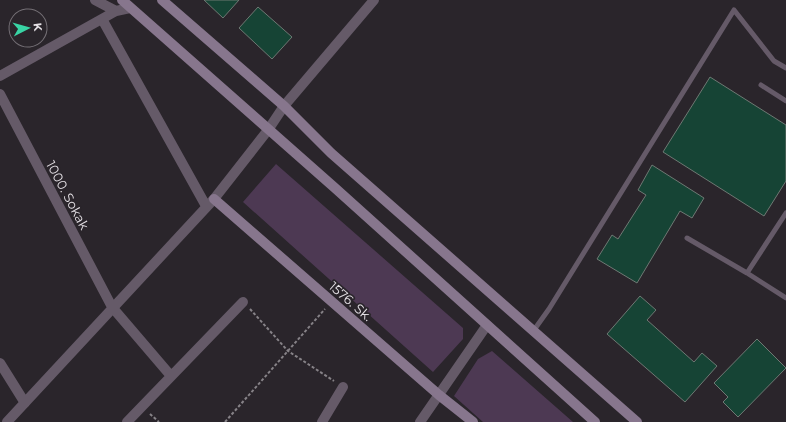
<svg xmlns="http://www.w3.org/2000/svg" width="786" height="422" viewBox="0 0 786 422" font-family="Montserrat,sans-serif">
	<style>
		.green { fill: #4d3953 }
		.building { fill: #164435; stroke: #6e7873 }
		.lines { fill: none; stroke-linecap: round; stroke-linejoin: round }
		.path { stroke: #868287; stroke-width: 2; stroke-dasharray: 3 2; stroke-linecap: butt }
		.lane { stroke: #655a68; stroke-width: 5 }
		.street { stroke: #655a68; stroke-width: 10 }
		.secondary { stroke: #87768d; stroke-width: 10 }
		.labels { text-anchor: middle; stroke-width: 3.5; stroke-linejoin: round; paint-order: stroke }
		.street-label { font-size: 13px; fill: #e5e1e6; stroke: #2a252b }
	</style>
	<rect width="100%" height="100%" fill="#2a252b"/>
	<!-- green -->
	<path class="green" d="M276,164L463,328V339L433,372L243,202Z
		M492,351L573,422H483L454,396L478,359Z"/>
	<!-- building -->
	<path class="building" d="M204,0H239L223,18Z
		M258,7L292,37L272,59L239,28Z
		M710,77L786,125V181L764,216L663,152Z
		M652,165L704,198L692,218L680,211L637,283L597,259L612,235L618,239L646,195L638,190Z
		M640,296L656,310L647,320L694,362L702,353L717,366L685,402L607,334Z
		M757,339L786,368L738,417L723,402L728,397L714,383Z"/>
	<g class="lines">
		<!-- path -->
		<path class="path" d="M250,309L288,351L334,381
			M150,414L159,422
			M225,422L325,309"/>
		<!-- lane -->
		<path class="lane" d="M761,85L786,101
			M687,238L747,273L786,298
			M747,273L786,213
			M534,330L549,309L734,10L774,61L786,68"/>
		<!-- street -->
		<path class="street" d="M95,0L116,11L130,8
			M102,19L206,206
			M0,76L116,11
			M0,94L112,307L171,376
			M0,363L25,403
			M7,422L214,199L268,130L284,106L374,0
			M127,422L243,302
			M322,422L343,387
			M420,422L487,325"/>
		<!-- secondary -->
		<path class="secondary" d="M122,0L335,188L595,422
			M162,0L284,106L331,153L637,422
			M214,199L439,395L473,422"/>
	</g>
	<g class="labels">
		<!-- street labels -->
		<g class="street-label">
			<text transform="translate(68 195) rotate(62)" y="5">1000. Sokak</text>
			<text transform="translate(351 301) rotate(41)" y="5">1576. Sk.</text>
		</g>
	</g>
	<!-- north arrow -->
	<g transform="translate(28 28) rotate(84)"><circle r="19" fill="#2a252b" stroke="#757076"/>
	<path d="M0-3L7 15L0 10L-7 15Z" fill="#39d4a5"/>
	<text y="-6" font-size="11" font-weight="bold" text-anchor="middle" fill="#e5e1e6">K</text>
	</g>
</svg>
